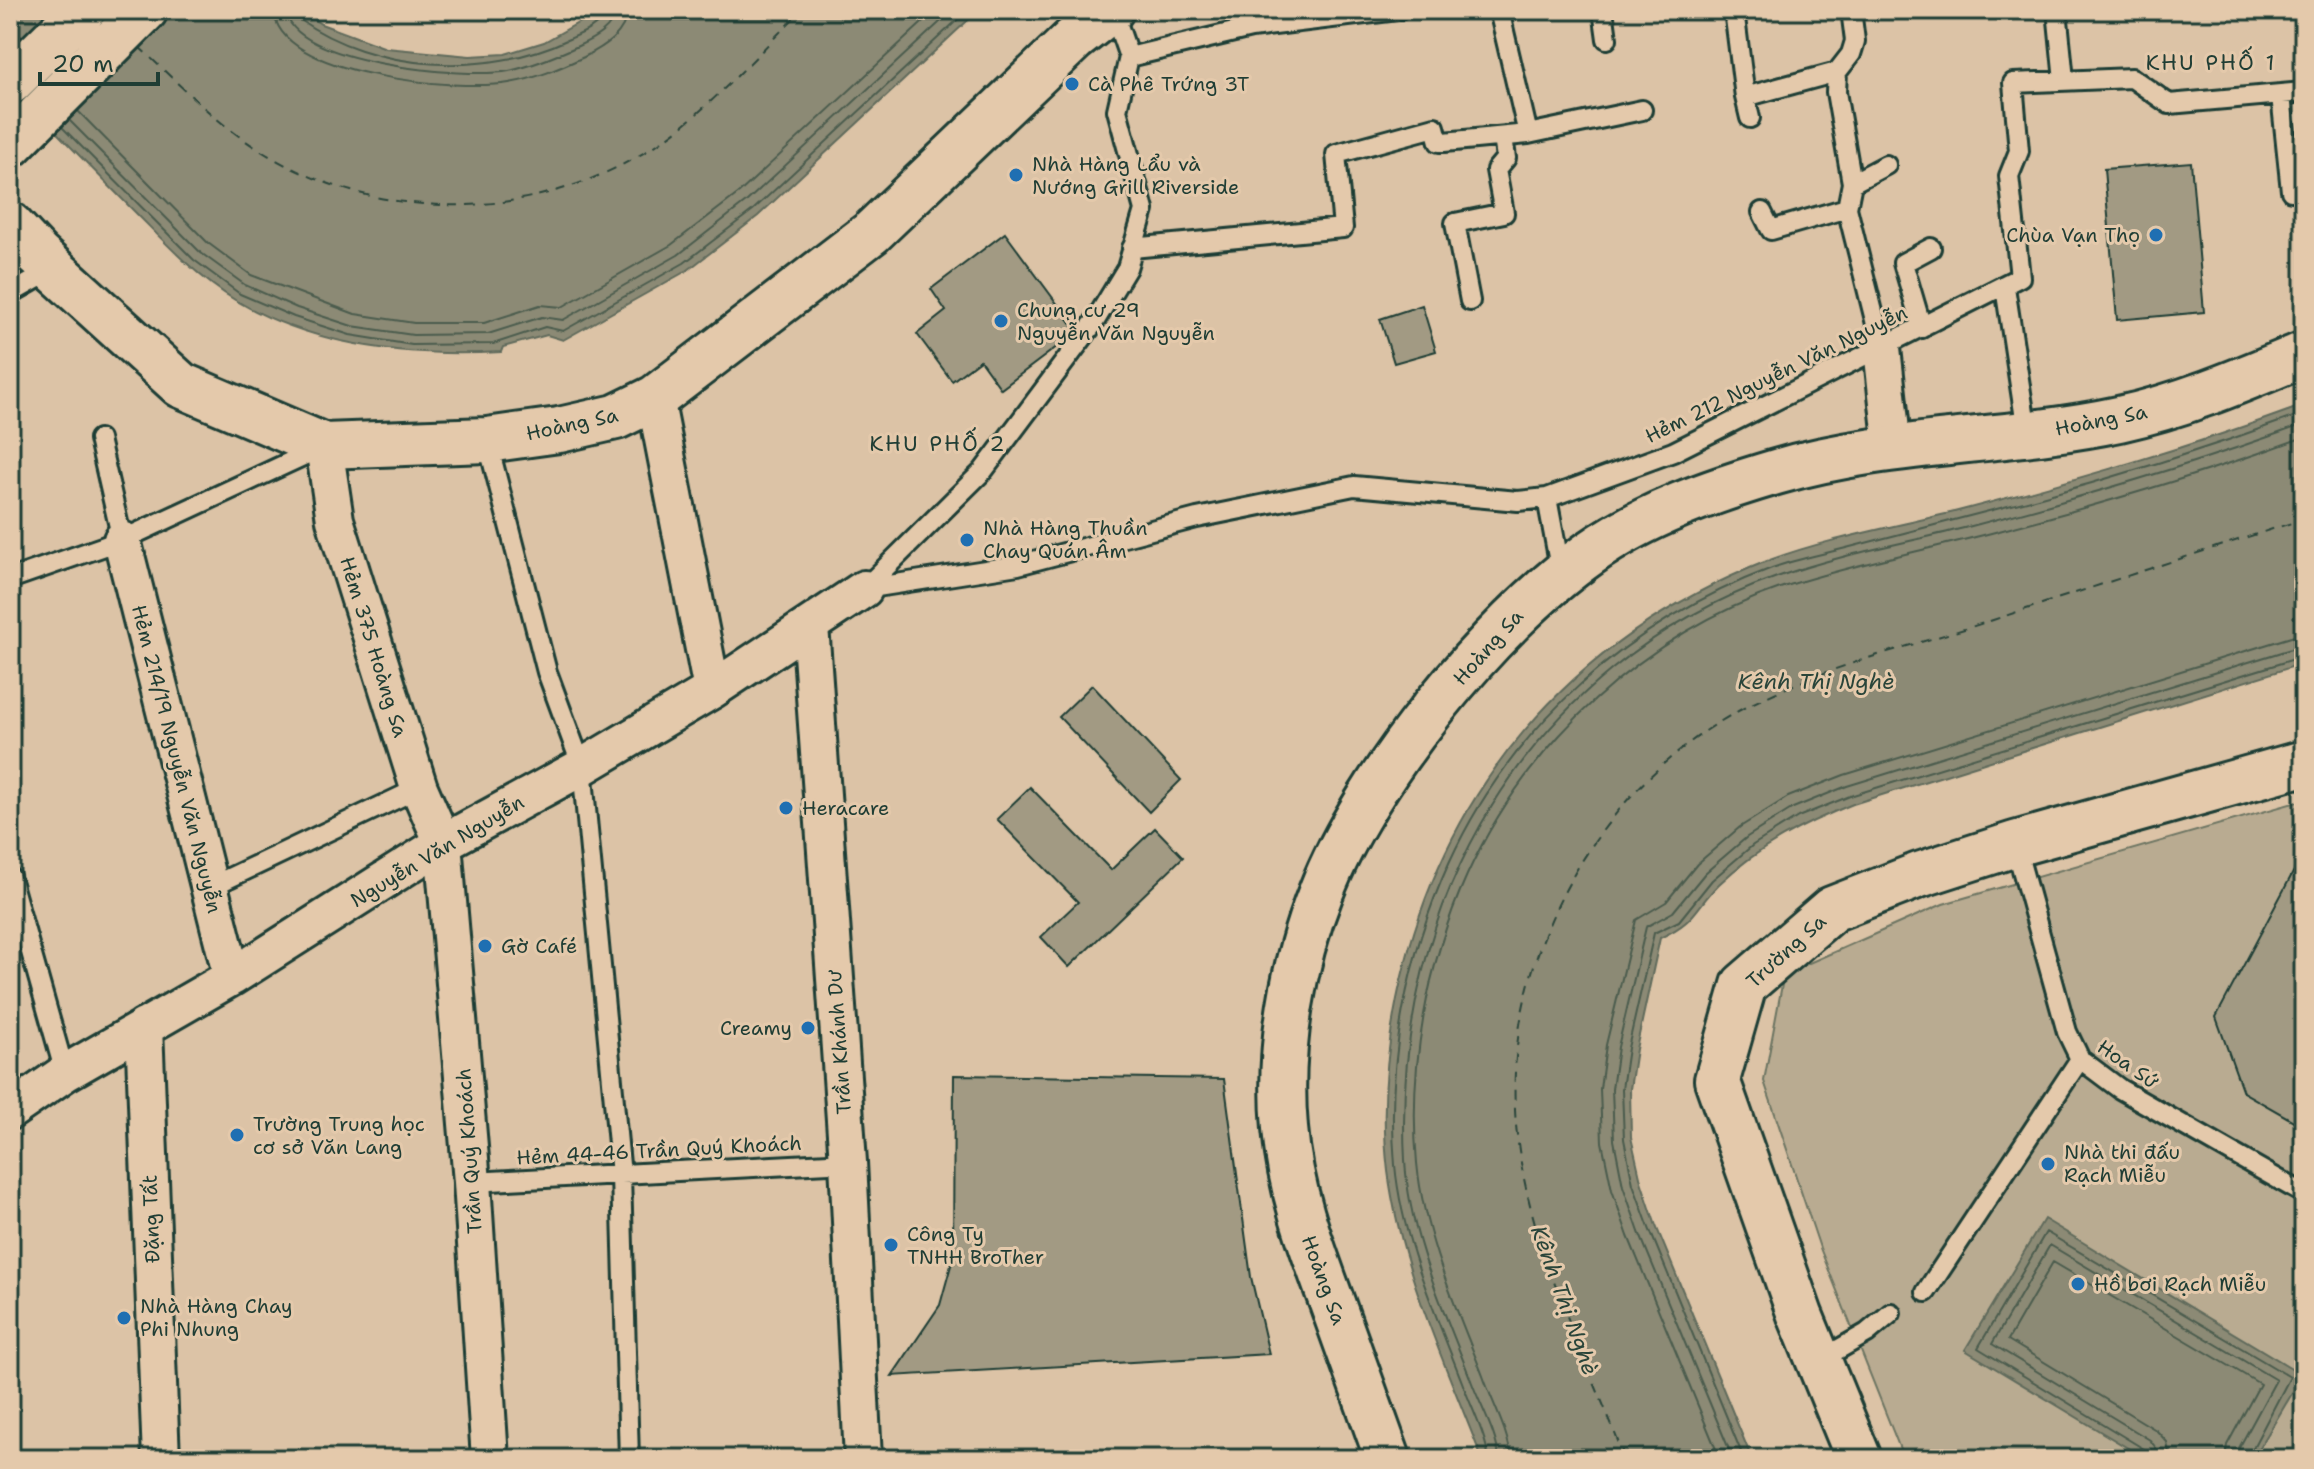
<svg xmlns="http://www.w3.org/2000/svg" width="2314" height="1469" viewBox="0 0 2314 1469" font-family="'Shantell Sans',sans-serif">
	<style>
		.green { fill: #b9ab91; stroke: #6c7462; stroke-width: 2 }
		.water { fill: #8c8a75; stroke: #606b5b; stroke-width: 2 }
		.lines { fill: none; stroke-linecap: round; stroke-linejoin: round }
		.shore { stroke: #4b5c4e; stroke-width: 2 }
		.ferry { stroke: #2a453a; stroke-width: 2; stroke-dasharray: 10 8; stroke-linecap: butt }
		.building { fill: #a29a83; stroke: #1f3d34; stroke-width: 2 }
		.lane-casing { stroke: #1f3d34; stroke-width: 24 }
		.street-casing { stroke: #1f3d34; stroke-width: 42 }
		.secondary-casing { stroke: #1f3d34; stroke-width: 50 }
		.primary-casing { stroke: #1f3d34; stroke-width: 50 }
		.lane { stroke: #e4c9ab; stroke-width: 18 }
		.street { stroke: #e4c9ab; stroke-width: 36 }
		.secondary { stroke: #e4c9ab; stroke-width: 44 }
		.primary { stroke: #e4c9ab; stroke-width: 44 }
		.poi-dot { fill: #1f6fb2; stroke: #e4c9ab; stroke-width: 3 }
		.labels { text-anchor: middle; stroke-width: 6; stroke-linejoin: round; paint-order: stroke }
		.poi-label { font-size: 20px; fill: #1f3d34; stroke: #e4c9ab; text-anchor: start }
		.street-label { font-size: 20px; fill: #1f3d34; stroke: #e4c9ab }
		.neighbourhood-label { font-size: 22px; letter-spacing: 2px; fill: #1f3d34; stroke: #e4c9ab }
		.water-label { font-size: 22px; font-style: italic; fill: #2a453a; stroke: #e4c9ab }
	</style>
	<rect width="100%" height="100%" fill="#dcc3a6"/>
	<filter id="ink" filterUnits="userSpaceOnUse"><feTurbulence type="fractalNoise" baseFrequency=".0125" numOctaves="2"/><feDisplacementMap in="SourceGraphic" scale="16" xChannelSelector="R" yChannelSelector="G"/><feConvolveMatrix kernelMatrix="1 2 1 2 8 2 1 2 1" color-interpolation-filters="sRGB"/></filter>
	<g filter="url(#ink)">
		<!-- green -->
		<path class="green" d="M2304,800V1459H1904L1820,1248L1764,1081L1784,974L1943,904Z"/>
		<!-- water -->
		<path class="water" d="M10,10H299L321,24L386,48L470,56L505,54L544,42L601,10H979L758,216L688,270L563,340L547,335L503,347L501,352C412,357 314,347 235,300C195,276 163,240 130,207C90,166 50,126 10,85Z
			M2304,405V663L1853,804C1803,824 1758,847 1719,884C1693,910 1697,921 1660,938L1636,1049L1630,1089L1631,1137L1641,1181L1656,1226L1752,1459H1482C1446,1365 1401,1271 1388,1171C1381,1114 1386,1054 1397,999C1439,791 1571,638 1767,561C1824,539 1898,526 1958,511C2075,480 2191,447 2304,405Z
			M2044,1219L2303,1375L2253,1459H2146L1965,1350Z"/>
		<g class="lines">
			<!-- shore -->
			<path class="shore" d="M274,10C276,77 460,91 509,83C535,79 560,68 584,57C604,47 626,34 627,10
				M286,10C289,64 468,79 509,71C533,66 556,56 578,46C593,39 614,29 615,10
				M296,10L299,19C374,72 487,78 569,39C581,34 603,25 605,10
				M78,111L208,243L251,275L355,314L414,323H484L540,305L562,307L671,245L739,193L936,10
				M69,120L201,253L245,285L297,308L352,326L413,335L488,334L542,317L563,320L678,255L746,202L953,10
				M62,127L194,260L240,294L294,317L350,335L412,345L493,344L545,327L563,331L684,263L753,210L968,10
				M1489,1459C1485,1433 1471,1407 1462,1382C1435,1312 1402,1240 1395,1165C1386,1062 1407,956 1449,863C1512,725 1631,621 1772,568C1797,559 1824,554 1850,547C1903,533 1956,520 2008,506C2108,480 2207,449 2304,413
				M1499,1459C1497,1434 1481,1407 1472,1383C1445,1312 1409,1237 1405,1160C1391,902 1529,665 1777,577C1837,555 1902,544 1964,528C2079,498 2193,465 2304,424
				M1511,1459C1509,1432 1492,1402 1483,1376C1456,1307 1424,1237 1417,1163C1408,1067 1427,964 1467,875C1527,744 1644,634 1783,587C1853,564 1927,550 1999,531C2102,504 2204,474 2304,437
				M1720,1459L1628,1236L1612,1190L1602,1142L1600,1089L1606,1045L1636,920L1666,902L1697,864L1740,827L1788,797L1844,775L2304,633
				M1733,1459L1639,1232L1623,1186L1614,1140L1612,1089L1618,1047L1646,927L1673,912L1705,873L1747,837L1793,808L1847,786L2304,645
				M1744,1459L1649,1228L1633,1184L1624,1139L1622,1089L1628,1048L1654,933L1679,921L1712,880L1753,845L1798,817L1850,796L2304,656
				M2148,1459L2144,1449L1978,1348L2046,1232L2290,1377L2247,1459
				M2158,1459L2156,1448L2150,1440L1992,1344L2050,1245L2276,1380L2239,1448L2237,1459
				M2170,1459L2167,1442L2156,1430L2008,1340L2053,1262L2260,1384L2227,1445L2225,1459"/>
			<!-- ferry -->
			<path class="ferry" d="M138,46C172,77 205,112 243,139C363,224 525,227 650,149C707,113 754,57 802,10
				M1625,1459C1586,1357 1532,1252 1518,1143C1495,972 1589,792 1740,710C1818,668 1909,647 1993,620C2096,586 2200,552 2304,519"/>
		</g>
		<!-- building -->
		<path class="building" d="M2191,162L2204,312L2117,320L2104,169Z
			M1005,233L1075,328L1066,340L1001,389L980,360L952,381L917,334L946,311L931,289Z
			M1422,305L1436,351L1394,363L1380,319Z
			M1092,685L1181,780L1149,812L1059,717Z
			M1030,787L1111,870L1155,828L1183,857L1069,967L1041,937L1078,902L997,819Z
			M2304,852V1127L2243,1092L2216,1017Z
			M954,1075L1224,1079L1251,1277L1269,1354L892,1376L940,1305L953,1258Z"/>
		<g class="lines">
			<defs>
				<path id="lane" d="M1499,10L1528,134
					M1603,10L1607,39
					M1734,10L1745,97L1837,72
					M1851,10L1855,41L1851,54L1837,72L1836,92L1852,183L1847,208L1882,348
					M2057,10L2064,80
					M1113,11L1129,57
					M1129,57L1251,28L1398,10
					M2281,95L2291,191H2304
					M1745,97L1750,118
					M1852,183L1886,165
					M1762,212L1771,230L1847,208
					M1132,248L1343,228L1336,154L1435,127L1439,142H1444L1528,134L1642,110
					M2005,287L2027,432
					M10,294L54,269
					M1470,301L1455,223L1504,213L1496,170L1506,158L1503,137
					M1922,328L1903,263L1931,248
					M99,439L122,540
					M487,440L547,672L582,767L621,1175L629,1459
					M1547,498L1561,573
					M10,579L122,540L320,448
					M864,589L1018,565L1197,518L1354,486L1518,501L1547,498L1673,452L2020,277L2009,176L2019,151L2013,83L2132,78L2169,104L2304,92
					M864,589L983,471L1093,324L1127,268L1144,210L1117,110L1129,57
					M2015,844L2067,1032L2080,1059L2120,1089L2304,1194
					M10,877L65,1073
					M210,887L419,788
					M472,1182L848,1162
					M1926,1292L2080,1059
					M1818,1361L1867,1333L1891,1313"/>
				<path id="street" d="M1882,348L1893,449
					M655,398L712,690
					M324,446L335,520L419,788L443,843L472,1182L490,1459
					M122,540L232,977
					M810,625L848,1162L863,1459
					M144,1027L161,1459
					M10,1111L65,1073L232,977L443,843L582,767L712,690L864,589"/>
				<path id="secondary" d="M10,225L38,255L181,385L324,446L487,440L559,430L616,417L655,398L871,233L1074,39L1111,10
					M1388,1459C1369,1406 1350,1353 1331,1300C1310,1243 1290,1189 1285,1128C1278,1051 1292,965 1321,892C1365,778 1490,624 1589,554C1645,514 1712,491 1776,472C1888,439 2006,443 2119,419C2184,405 2244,379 2304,354
					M1859,1459L1800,1315L1717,1080L1744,985L1832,909L1919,875L2015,844L2304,763"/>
				<path id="primary" d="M10,82L83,10
					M10,145L145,10"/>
			</defs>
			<!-- lane casing -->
			<use href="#lane" class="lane-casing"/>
			<!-- street casing -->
			<use href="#street" class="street-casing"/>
			<!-- secondary casing -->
			<use href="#secondary" class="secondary-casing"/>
			<!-- primary casing -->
			<use href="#primary" class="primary-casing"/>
			<!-- lane -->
			<use href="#lane" class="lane"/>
			<!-- street -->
			<use href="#street" class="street"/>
			<!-- secondary -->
			<use href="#secondary" class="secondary"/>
			<!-- primary -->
			<use href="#primary" class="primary"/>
		</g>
	</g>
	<!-- markers -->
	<g class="poi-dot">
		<circle cx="1072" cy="84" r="8"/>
		<circle cx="1016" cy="175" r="8"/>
		<circle cx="2156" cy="235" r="8"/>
		<circle cx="1001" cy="321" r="8"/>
		<circle cx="967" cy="540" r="8"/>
		<circle cx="786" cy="808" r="8"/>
		<circle cx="485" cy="946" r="8"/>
		<circle cx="808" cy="1028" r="8"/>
		<circle cx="237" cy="1135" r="8"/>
		<circle cx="2048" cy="1164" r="8"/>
		<circle cx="891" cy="1245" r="8"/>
		<circle cx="2078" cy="1284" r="8"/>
		<circle cx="124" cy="1318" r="8"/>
	</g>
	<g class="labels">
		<!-- poi labels -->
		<g class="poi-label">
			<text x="1088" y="91">Cà Phê Trứng 3T</text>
			<text x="1032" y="171">Nhà Hàng Lẩu và<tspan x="1032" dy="23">Nướng Grill Riverside</tspan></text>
			<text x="2140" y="242" text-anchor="end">Chùa Vạn Thọ</text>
			<text x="1017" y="317">Chung cư 29<tspan x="1017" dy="23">Nguyễn Văn Nguyễn</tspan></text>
			<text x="983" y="535">Nhà Hàng Thuần<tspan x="983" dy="23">Chay Quán Âm</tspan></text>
			<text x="802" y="815">Heracare</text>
			<text x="501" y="953">Gờ Café</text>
			<text x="792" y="1035" text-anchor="end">Creamy</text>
			<text x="253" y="1131">Trường Trung học<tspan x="253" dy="23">cơ sở Văn Lang</tspan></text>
			<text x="2064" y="1159">Nhà thi đấu<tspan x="2064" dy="23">Rạch Miễu</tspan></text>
			<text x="907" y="1241">Công Ty<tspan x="907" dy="23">TNHH BroTher</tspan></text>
			<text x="2094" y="1291">Hồ bơi Rạch Miễu</text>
			<text x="140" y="1313">Nhà Hàng Chay<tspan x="140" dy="23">Phi Nhung</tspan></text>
		</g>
		<!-- street labels -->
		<g class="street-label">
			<text transform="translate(1776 374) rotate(-26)" y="7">Hẻm 212 Nguyễn Văn Nguyễn</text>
			<text transform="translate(2101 420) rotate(-11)" y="7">Hoàng Sa</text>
			<text transform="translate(572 424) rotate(-12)" y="7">Hoàng Sa</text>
			<text transform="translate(374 647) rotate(73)" y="7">Hẻm 375 Hoàng Sa</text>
			<text transform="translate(1488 647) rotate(-48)" y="7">Hoàng Sa</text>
			<text transform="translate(177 759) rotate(76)" y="7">Hẻm 214/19 Nguyễn Văn Nguyễn</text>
			<text transform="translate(437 851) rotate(-31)" y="7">Nguyễn Văn Nguyễn</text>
			<text transform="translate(1786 951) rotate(-42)" y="7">Trường Sa</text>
			<text transform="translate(839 1042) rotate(-94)" y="7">Trần Khánh Dư</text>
			<text transform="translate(2128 1064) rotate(35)" y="7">Hoa Sứ</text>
			<text transform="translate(659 1150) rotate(-3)" y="7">Hẻm 44-46 Trần Quý Khoách</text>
			<text transform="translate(469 1151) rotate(-94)" y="7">Trần Quý Khoách</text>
			<text transform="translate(151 1219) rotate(-92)" y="7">Ðặng Tất</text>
			<text transform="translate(1324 1280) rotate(70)" y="7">Hoàng Sa</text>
		</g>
		<!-- neighbourhood labels -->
		<g class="neighbourhood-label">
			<text x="2211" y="70">KHU PHỐ 1</text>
			<text x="938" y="451">KHU PHỐ 2</text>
		</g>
		<!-- water labels -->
		<g class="water-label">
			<text x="1816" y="689">Kênh Thị Nghè</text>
			<text transform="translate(1565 1300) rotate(70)" y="8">Kênh Thị Nghè</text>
		</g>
	</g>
	<!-- margin -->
	<rect width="2314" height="1469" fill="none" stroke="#e4c9ab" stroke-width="40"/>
	<rect x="20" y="20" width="2274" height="1429" fill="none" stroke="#1f3d34" stroke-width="3" filter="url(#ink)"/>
	<!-- scale -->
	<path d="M40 72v12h118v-12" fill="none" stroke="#1f3d34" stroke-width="4"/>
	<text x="52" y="72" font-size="24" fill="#1f3d34" stroke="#e4c9ab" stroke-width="6" paint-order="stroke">20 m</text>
</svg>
